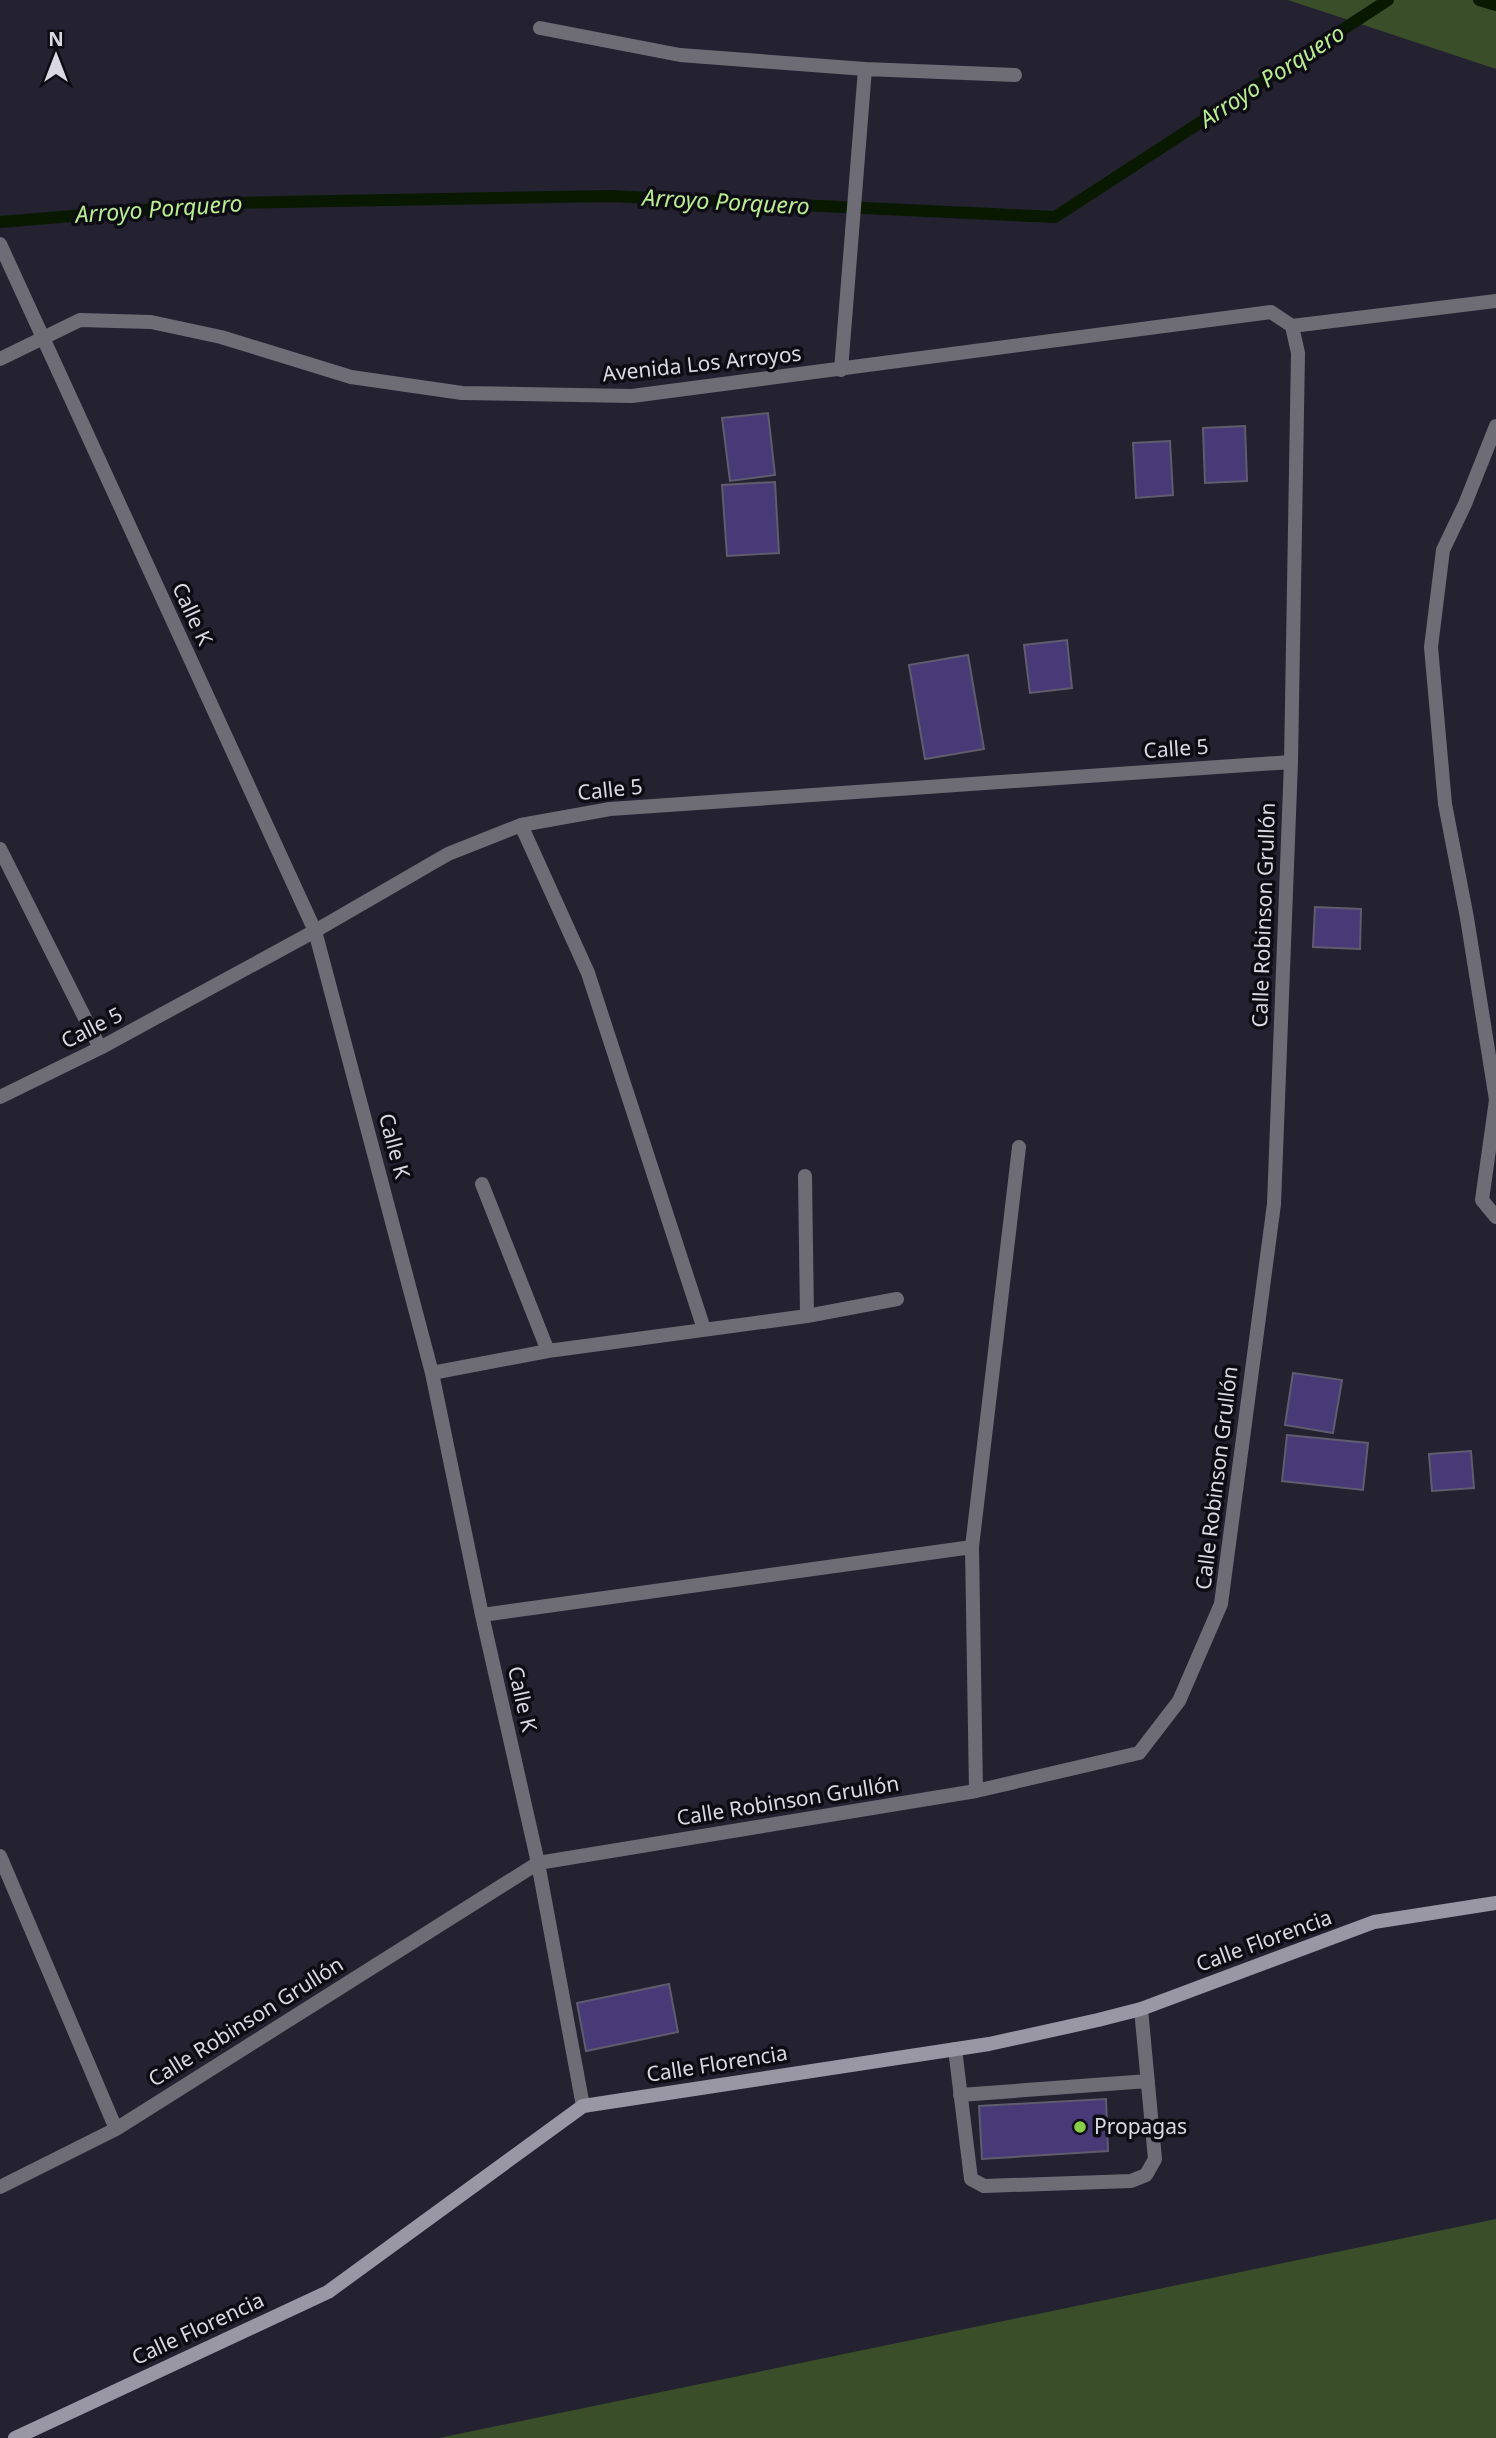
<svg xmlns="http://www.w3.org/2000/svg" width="1496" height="2438" viewBox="0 0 1496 2438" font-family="'Noto Sans',sans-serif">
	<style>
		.green { fill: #394e29 }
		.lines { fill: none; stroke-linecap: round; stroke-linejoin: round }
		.stream { stroke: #081900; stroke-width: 12 }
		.building { fill: #483977; stroke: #5f5c6e; stroke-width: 2 }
		.lane { stroke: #6e6d75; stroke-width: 14 }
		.street { stroke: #6e6d75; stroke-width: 14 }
		.secondary { stroke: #9997a4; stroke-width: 14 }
		.poi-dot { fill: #88cf49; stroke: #0e0c13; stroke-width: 2.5 }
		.labels { text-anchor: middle; stroke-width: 7; stroke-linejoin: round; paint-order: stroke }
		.street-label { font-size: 21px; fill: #dad9e3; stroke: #0e0c13 }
		.poi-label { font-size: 21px; fill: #dad9e3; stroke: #0e0c13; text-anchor: start }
		.water-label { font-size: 23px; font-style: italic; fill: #b8ed90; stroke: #0e0c13 }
	</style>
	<rect width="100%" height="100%" fill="#242231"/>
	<!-- green -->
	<path class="green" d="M1288,0H1496V69Z
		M1496,2219V2438H439Z"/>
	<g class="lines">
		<!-- stream -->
		<path class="stream" d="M1479,0L1496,5
			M0,222L228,203L610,196L1055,217L1388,0"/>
	</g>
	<!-- building -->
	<path class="building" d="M768,413L775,475L730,481L722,418Z
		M1245,426L1247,481L1205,483L1203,428Z
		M1170,441L1173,495L1136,498L1133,443Z
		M775,482L779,553L727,556L722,485Z
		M1067,640L1072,688L1030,693L1024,645Z
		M968,655L984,749L925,759L909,665Z
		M1315,907L1361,909L1360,949L1313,947Z
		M1293,1373L1342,1380L1333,1433L1285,1425Z
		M1287,1435L1368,1443L1363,1490L1282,1481Z
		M1471,1451L1474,1488L1432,1491L1429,1454Z
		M669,1984L678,2032L586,2051L577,2003Z
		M1106,2099L1108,2151L982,2159L979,2106Z"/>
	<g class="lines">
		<!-- lane -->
		<path class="lane" d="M955,2049L971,2179L984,2186L1131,2181L1146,2175L1155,2159L1141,2009
			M960,2095L1148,2081"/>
		<!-- street -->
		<path class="street" d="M540,28L680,55L865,69L1015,75
			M0,244L315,931L432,1373L482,1615L538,1863L583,2106
			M1292,326L1496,301
			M0,359L80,320L151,322L221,337L351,377L462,393L632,396L1271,312L1292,326
			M841,370L865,69
			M1496,426L1465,504L1443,550L1431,647L1445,804L1467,918L1496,1100L1482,1200L1496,1217
			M521,825L588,973L704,1329
			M0,849L100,1048
			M0,1097L100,1048L315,931L448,854L521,825L610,809L1291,762
			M482,1184L548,1351
			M807,1316L897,1299
			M432,1373L548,1351L807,1316L805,1176
			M482,1615L972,1547
			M976,1791L972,1547L1019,1147
			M0,1856L116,2129
			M0,2187L116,2129L538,1863L976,1791L1139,1753L1179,1701L1221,1604L1274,1204L1291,762L1298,353L1292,326"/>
		<!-- secondary -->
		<path class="secondary" d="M15,2438L328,2292L583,2106L989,2044L1098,2020L1141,2009L1374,1922L1496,1903"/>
	</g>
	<!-- markers -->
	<circle class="poi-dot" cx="1080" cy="2127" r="7"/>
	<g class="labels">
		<!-- street labels -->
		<g class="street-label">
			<text transform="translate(702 364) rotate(-6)" y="7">Avenida Los Arroyos</text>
			<text transform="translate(192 614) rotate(65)" y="7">Calle K</text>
			<text transform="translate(1176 749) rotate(-4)" y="7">Calle 5</text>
			<text transform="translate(610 790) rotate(-6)" y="7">Calle 5</text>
			<text transform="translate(1264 915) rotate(-88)" y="7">Calle Robinson Grullón</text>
			<text transform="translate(92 1028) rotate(-27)" y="7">Calle 5</text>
			<text transform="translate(394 1146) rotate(75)" y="7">Calle K</text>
			<text transform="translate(1217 1478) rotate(-83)" y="7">Calle Robinson Grullón</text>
			<text transform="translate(522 1699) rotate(77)" y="7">Calle K</text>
			<text transform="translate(788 1801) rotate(-9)" y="7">Calle Robinson Grullón</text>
			<text transform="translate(1264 1941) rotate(-20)" y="7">Calle Florencia</text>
			<text transform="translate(246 2022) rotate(-32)" y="7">Calle Robinson Grullón</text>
			<text transform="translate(717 2064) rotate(-9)" y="7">Calle Florencia</text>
			<text transform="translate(198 2329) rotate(-25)" y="7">Calle Florencia</text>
		</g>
		<!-- poi labels -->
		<g class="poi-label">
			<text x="1094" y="2134">Propagas</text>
		</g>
		<!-- water labels -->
		<g class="water-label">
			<text transform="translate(1272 76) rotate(-33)" y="8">Arroyo Porquero</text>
			<text transform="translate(726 202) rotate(3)" y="8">Arroyo Porquero</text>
			<text transform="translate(159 209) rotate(-4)" y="8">Arroyo Porquero</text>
		</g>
	</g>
	<!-- north arrow -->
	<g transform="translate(56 56)" stroke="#0e0c13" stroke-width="5" paint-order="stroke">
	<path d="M0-5L12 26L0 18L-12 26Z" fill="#dad9e3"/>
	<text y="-10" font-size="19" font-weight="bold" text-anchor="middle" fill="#dad9e3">N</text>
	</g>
</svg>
